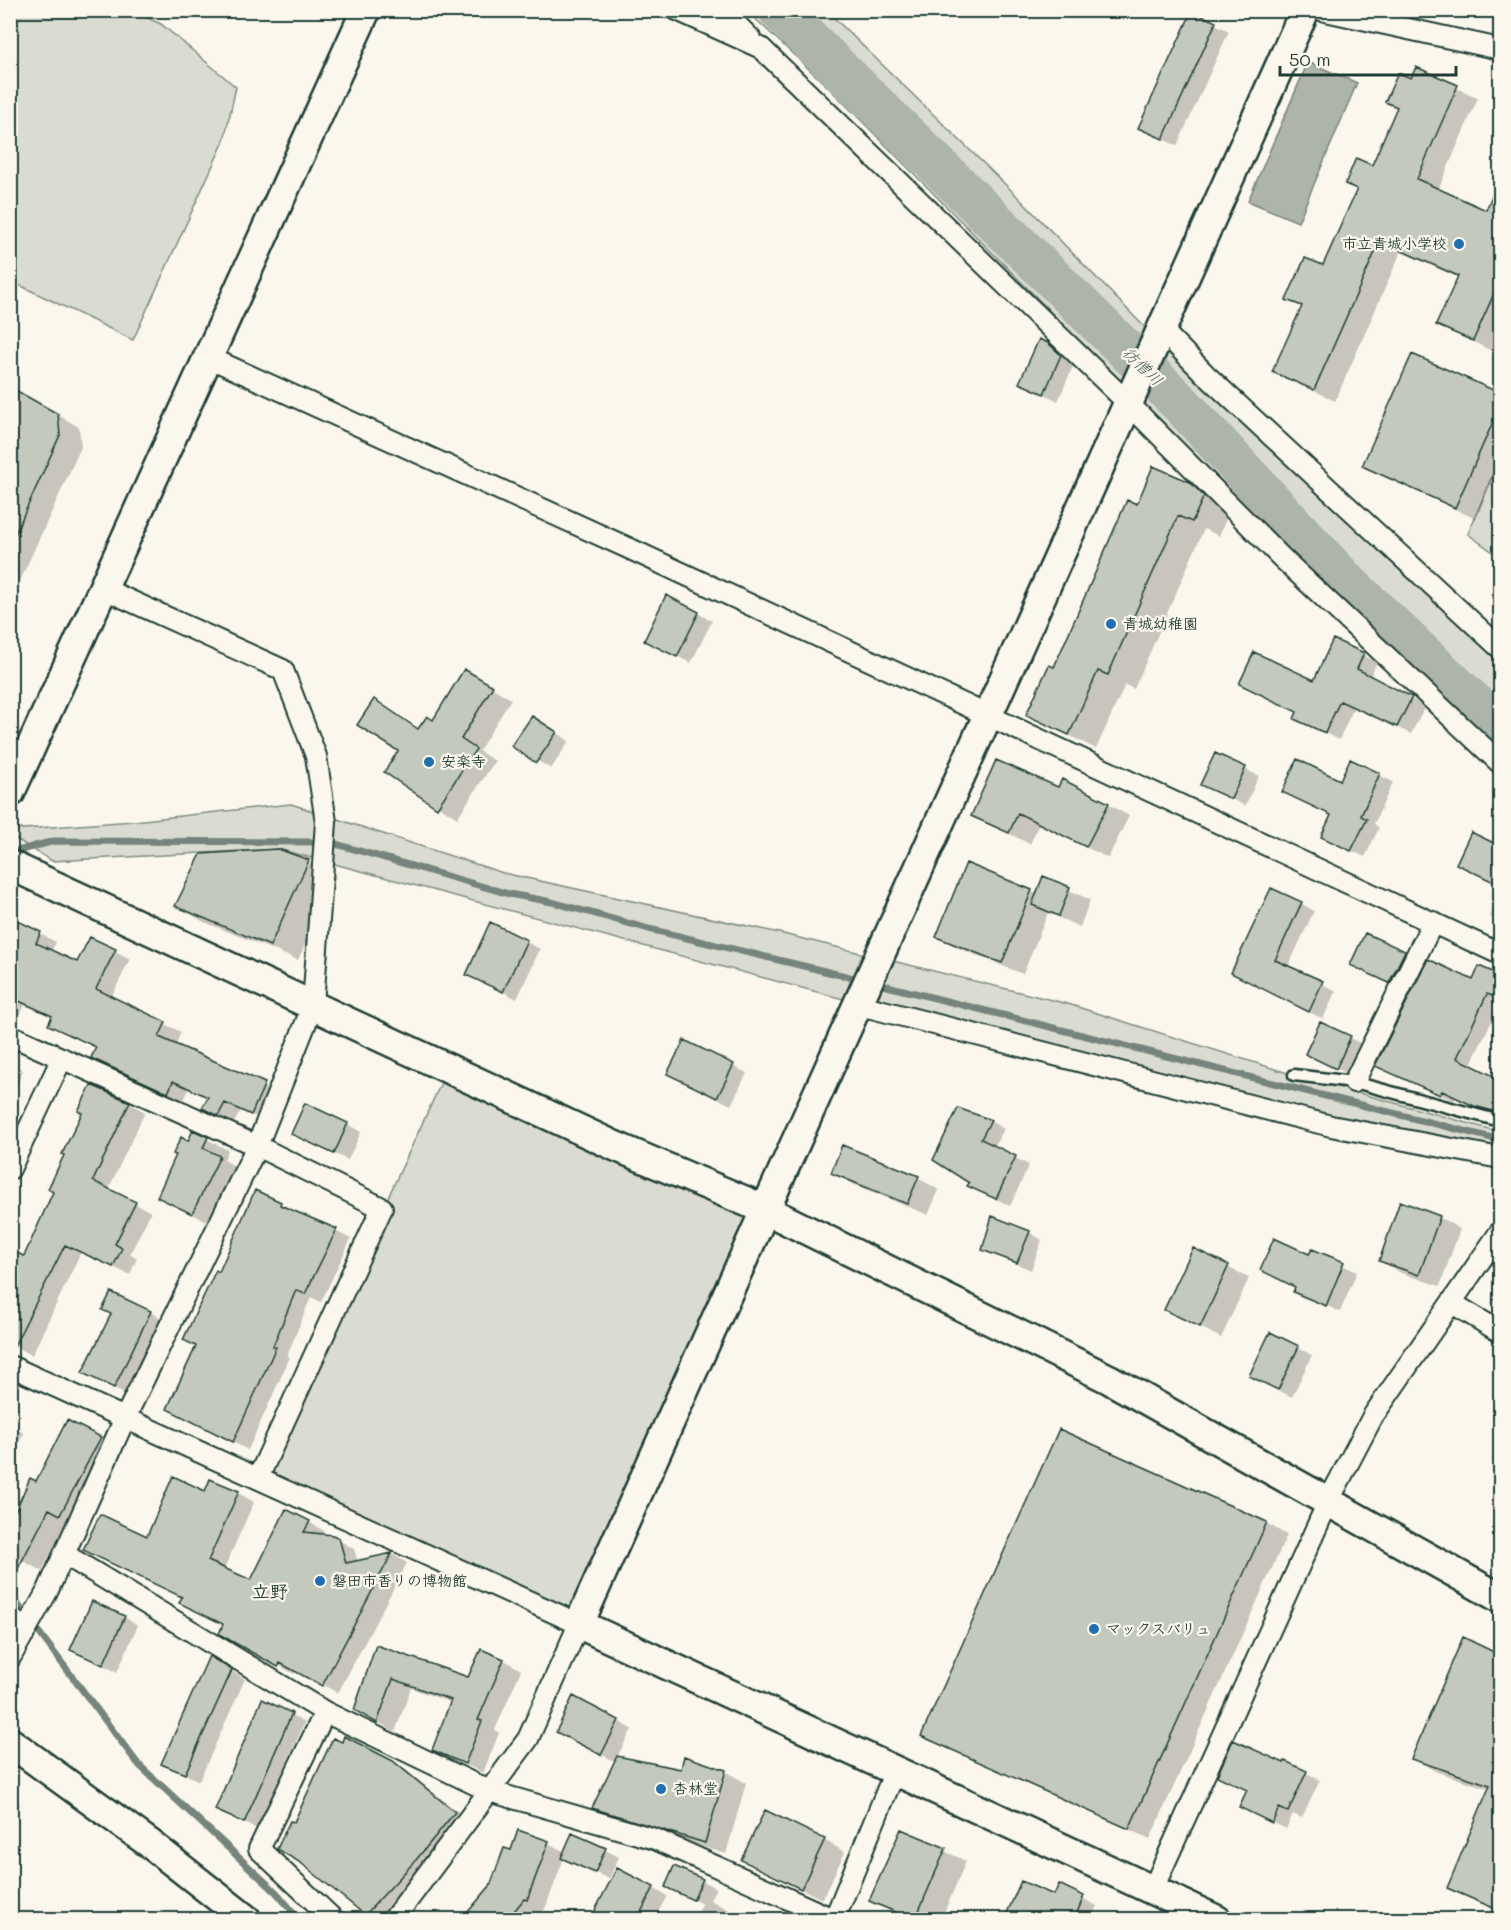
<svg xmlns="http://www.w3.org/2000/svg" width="1511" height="1930" viewBox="0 0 1511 1930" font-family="Mali,'Klee One',sans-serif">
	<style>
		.green { fill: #dbdcd1; stroke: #7d8c82; stroke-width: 1.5 }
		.water { fill: #adb4aa; stroke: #74847b; stroke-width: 1.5 }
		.shadow { fill: #0003 }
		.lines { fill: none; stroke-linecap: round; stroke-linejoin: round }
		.stream { stroke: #74847b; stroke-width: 7 }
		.river { stroke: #adb4aa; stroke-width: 42 }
		.building { fill: #c4c9be; stroke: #1f3d34; stroke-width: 1.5 }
		.lane-casing { stroke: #1f3d34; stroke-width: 15 }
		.street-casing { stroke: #1f3d34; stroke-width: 24 }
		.secondary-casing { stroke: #1f3d34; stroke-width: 33 }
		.lane { stroke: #fbf7ec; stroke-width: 10 }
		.street { stroke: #fbf7ec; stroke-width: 20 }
		.secondary { stroke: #fbf7ec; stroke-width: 28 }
		.poi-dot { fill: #1f6fb2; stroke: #fbf7ec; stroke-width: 2 }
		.labels { text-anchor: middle; stroke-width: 4.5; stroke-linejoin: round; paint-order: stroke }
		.poi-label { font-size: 15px; font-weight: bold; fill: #1f3d34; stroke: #fbf7ec; text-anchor: start }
		.water-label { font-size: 16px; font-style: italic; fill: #425b52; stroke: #fbf7ec }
		.quarter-label { font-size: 18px; font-weight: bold; fill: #1f3d34; stroke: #fbf7ec }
	</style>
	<rect width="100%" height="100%" fill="#fbf7ec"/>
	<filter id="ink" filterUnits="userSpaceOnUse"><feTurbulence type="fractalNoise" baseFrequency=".0167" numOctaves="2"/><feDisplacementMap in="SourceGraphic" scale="12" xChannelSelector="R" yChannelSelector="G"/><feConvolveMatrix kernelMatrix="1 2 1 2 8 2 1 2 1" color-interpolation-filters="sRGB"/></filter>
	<g filter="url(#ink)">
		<!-- green -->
		<path class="green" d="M10,11H131L161,24L236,87L224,141L133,340L11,281Z
			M747,11H827L1013,192L1203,387L1464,614L1500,652V763L1198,473L1047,308L830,89Z
			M1500,457V557L1468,534Z
			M291,804L503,873L775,932L1068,1004L1294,1075L1500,1132V1165L1077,1061L278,849L52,861L11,836L10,830L134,821Z
			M448,1068L764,1209L579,1624L258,1478Z"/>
		<!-- water -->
		<path class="water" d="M1308,62L1357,83L1298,222L1248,201Z"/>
		<!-- shadow -->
		<path class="shadow" d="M1193,13L1229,31L1177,146L1140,128Z
			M1417,69L1478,98L1438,190L1487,212L1498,187L1500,189V338L1494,352L1438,325L1459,278L1401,252L1335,401L1274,371L1303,308L1288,299L1324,267L1358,190L1347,183L1372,167L1399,108L1387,102L1412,80Z
			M1048,344L1074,364L1058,401L1021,382Z
			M1412,356L1500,395V463L1476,519L1364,466Z
			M10,388L79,427L81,447L10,603Z
			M1189,484L1216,499L1229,512L1219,536L1204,529L1134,689L1125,685L1096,749L1028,715L1137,506Z
			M667,597L712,621L691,663L660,648Z
			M1334,641L1377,662L1370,677L1425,706L1411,734L1354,707L1339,740L1296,718Z
			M464,671L511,699L479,751L495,761L457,818L386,772L400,751L393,712L419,730L434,722Z
			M546,725L569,741L551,769L513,746Z
			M1216,755L1259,776L1245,806L1202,784Z
			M1351,761L1393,782L1374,824L1379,828L1365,857L1336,844L1333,815L1341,782Z
			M1108,804L1129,816L1108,858L1039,824L1030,844L973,816Z
			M1471,834L1500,847V885L1471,871Z
			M278,851L308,862L336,877L298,960L204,922L177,906Z
			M1044,878L1090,900L1080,927L1048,913L1023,974L958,948L938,936L1031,891L1037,895Z
			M1500,895V923L1490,917Z
			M1301,903L1314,911L1288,967L1336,991L1323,1019L1247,981Z
			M11,919L56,942L51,952L78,964L115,951L130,959L111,998L181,1032L175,1046L280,1094L267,1122L241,1110L234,1123L204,1108L209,1098L189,1089L184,1100L108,1067L93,1058L98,1048L50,1025L54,1017L25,1005L10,1035Z
			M491,924L540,949L517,999L468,974Z
			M1366,935L1418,960L1403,990L1365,972Z
			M1480,968L1500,977V1014L1496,1012L1470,1066L1493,1077L1500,1061V1116L1456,1097L1454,1101L1377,1065L1474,982Z
			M1350,1038L1364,1045L1350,1075L1321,1061Z
			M685,1042L747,1073L731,1105L683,1081Z
			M10,1063L23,1070L10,1100Z
			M129,1103L145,1112L108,1190L151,1212L130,1254L137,1258L130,1275L81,1252L32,1355L10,1344L25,1258Z
			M990,1121L1004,1129L994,1147L1029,1165L1010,1206L969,1185L971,1182L935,1159Z
			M347,1124L361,1132L348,1160L293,1134Z
			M193,1132L228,1150L224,1160L240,1169L214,1225L158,1197Z
			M833,1172L918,1178L939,1190L928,1215L853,1184Z
			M280,1203L351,1239L321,1302L311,1297L287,1356L290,1357L248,1450L184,1417L197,1347L185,1340L220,1274Z
			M1439,1217L1460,1229L1440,1286L1401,1273L1380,1261Z
			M1029,1232L1042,1240L1031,1270L983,1249Z
			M1194,1250L1249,1278L1221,1338L1166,1309Z
			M1313,1251L1357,1272L1340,1312L1295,1291Z
			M1500,1281V1308L1491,1303Z
			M150,1312L171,1324L135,1399L84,1372L112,1314Z
			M1298,1348L1312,1355L1292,1397L1250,1376Z
			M10,1425L24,1433L10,1460Z
			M100,1438L119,1449L80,1524L68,1518L42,1571L19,1559L36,1483Z
			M206,1493H238L254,1502L224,1569L252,1581L309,1522L324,1531L322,1535L332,1536L354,1549L358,1562L392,1554L407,1563L338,1693L296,1671L294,1674L221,1633L224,1625L181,1603L183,1597L85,1550L147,1539Z
			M1266,1523L1287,1535L1150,1839L944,1747L923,1735Z
			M124,1617L138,1625L117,1672L72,1650Z
			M1464,1639L1500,1657V1913L1449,1888L1490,1789L1437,1772L1412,1758Z
			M377,1647L469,1679L504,1660L521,1670L495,1730L499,1733L483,1773L434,1749L452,1703L411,1688L395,1732L355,1709Z
			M210,1658L245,1679L199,1781L163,1763Z
			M263,1701L305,1722L257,1829L231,1817Z
			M618,1721L632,1729L617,1757L683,1771H725L746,1783L726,1854L614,1819L594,1808L616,1762L571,1739Z
			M392,1763L407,1771L468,1820L430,1868L381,1920H375L302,1862L294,1824Z
			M1286,1763L1320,1780L1302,1818L1293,1814L1286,1829L1241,1807L1248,1791L1219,1776L1284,1765Z
			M10,1798L20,1804L10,1819Z
			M901,1831L966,1861L941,1920H908L871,1900Z
			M824,1840L845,1852L822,1899L743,1860Z
			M548,1843L565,1852L605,1850L619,1857L609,1879L564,1858L545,1909L534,1920H463L491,1887L511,1852Z
			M702,1881L716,1888L710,1900L749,1920H694L702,1904L667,1887Z
			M1059,1886L1097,1906L1091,1920H1005L1055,1897Z
			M653,1888L667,1896L654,1920H592Z"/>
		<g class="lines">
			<!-- stream -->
			<path class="stream" d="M10,853L54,841L329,842L509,894L552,902L649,929L862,980
				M875,983L1500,1140
				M10,1594L138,1764L276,1892L300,1920"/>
			<!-- river -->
			<path class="river" d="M779,10L1182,405L1343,579L1500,728"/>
		</g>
		<!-- building -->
		<path class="building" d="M1192,11L1216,22L1163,139L1138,128Z
			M1416,67L1458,85L1417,179L1486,210L1500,177V280L1473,341L1436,325L1458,276L1380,241L1314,390L1272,372L1302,306L1286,300L1305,258L1323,265L1357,189L1345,184L1356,158L1372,165L1397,107L1385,102L1398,73L1411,78Z
			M1039,339L1048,343L1061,355L1044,394L1019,383Z
			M1412,354L1500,393V406L1455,508L1362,466Z
			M10,387L58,414L60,435L10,545Z
			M1153,466L1190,482L1204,496L1192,522L1178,516L1108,675L1098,671L1069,735L1026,715L1049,665L1054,667L1127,500L1137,504Z
			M666,595L699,612L677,657L644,641Z
			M1333,639L1364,653L1357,669L1412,697L1397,727L1340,701L1325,733L1294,719L1297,712L1239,684L1254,652L1314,680Z
			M464,669L493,686L461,739L476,749L437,808L384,772L398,751L357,725L374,699L418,729L427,716L433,720Z
			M532,716L557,732L536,763L511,746Z
			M1215,753L1246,767L1231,799L1200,785Z
			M1297,759L1340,780L1350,759L1380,773L1361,816L1367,819L1351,851L1321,837L1331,815L1282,792Z
			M996,760L1058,787L1062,779L1109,803L1086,847L1018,813L1009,833L971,816Z
			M1471,832L1500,846V885L1456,864Z
			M278,849L309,860L270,946L175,906L201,854Z
			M966,863L1032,890L1002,963L936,937Z
			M1043,876L1070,887L1059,916L1032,905Z
			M1271,888L1302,902L1275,960L1323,981L1309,1012L1231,973Z
			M10,917L41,932L36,943L77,962L90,937L116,949L96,989L166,1022L159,1037L265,1083L251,1115L225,1103L218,1116L202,1108L208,1097L173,1081L168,1093L91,1058L96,1047L48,1025L52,1016L10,997Z
			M490,922L527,940L503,992L466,975Z
			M1365,933L1405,951L1389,983L1350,965Z
			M1428,959L1473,980L1479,966L1500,975V999L1487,994L1457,1058L1500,1079V1105L1497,1112L1474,1106L1442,1091L1440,1095L1375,1066Z
			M1320,1022L1351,1036L1336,1069L1305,1054Z
			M684,1040L734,1064L717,1098L667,1074Z
			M91,1085L130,1102L93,1181L136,1202L115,1244L122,1248L113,1267L65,1245L10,1354V1250L24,1256L53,1192L48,1189L64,1155L62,1154L82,1113L78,1111Z
			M305,1103L348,1123L334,1154L291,1134Z
			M958,1108L991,1120L981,1139L1016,1156L996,1199L967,1186L969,1183L933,1160Z
			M193,1130L208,1137L203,1148L220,1156L192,1214L157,1197L176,1155L173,1154L181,1137L188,1141Z
			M842,1145L919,1176L907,1204L831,1173Z
			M255,1190L281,1202L280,1205L337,1229L305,1294L296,1290L273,1346L276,1347L233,1442L167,1409L196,1346L183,1340L216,1270L219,1272Z
			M1400,1201L1440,1216L1419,1275L1379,1261Z
			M992,1216L1030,1231L1017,1263L982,1250Z
			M1274,1238L1309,1254L1312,1249L1344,1262L1326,1306L1293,1292L1295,1287L1260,1270Z
			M1193,1248L1229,1265L1200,1327L1164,1310Z
			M111,1292L151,1311L114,1388L82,1373L111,1314L102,1310Z
			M1270,1332L1299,1346L1278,1390L1249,1376Z
			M67,1420L101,1437L60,1515L49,1509L10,1584V1523L30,1478L36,1481Z
			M1059,1429L1267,1522L1129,1829L921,1736Z
			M173,1476L205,1491L210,1479L239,1491L208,1561L251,1580L286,1509L310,1521L304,1532L333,1535L339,1538L346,1563L392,1553L322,1686L280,1663L278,1667L219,1634L223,1624L179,1603L182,1597L83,1550L100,1514L147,1536Z
			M92,1601L125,1616L103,1665L70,1650Z
			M1463,1637L1500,1655V1898L1496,1909L1447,1888L1490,1785L1411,1759Z
			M376,1645L468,1677L481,1649L504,1659L478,1720L482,1721L465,1764L432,1750L451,1700L393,1679L377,1723L354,1710Z
			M209,1656L232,1670L185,1774L161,1764Z
			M573,1696L619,1720L601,1755L556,1732Z
			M262,1699L292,1713L244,1823L215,1810Z
			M344,1736L393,1761L455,1812L416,1860L365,1915L301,1863L277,1849L290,1821L294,1822L333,1738L342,1742Z
			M1233,1740L1284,1763L1285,1761L1307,1771L1288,1812L1279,1808L1272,1823L1239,1807L1247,1790L1217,1776Z
			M617,1756L681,1769L684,1756L726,1770L705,1843L592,1808Z
			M765,1810L825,1839L801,1889L741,1860Z
			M901,1829L946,1848L915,1920L869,1901Z
			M518,1830L549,1841L527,1900L524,1899L507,1920H461L490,1886L504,1848L511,1850Z
			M572,1833L606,1848L595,1873L561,1858Z
			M674,1866L703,1879L693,1900L665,1887Z
			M617,1868L654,1887L637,1920H590Z
			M1021,1881L1054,1895L1059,1884L1084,1896L1074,1920H1004Z"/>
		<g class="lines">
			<defs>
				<path id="lane" d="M1294,1075L1354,1082L1500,1121"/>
				<path id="street" d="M677,10L761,48L1127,402L1282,558L1500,763
					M722,10L750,38
					M1321,10L1500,49
					M1161,329L1206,375L1500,648
					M208,357L626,547L1500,954
					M856,1004L1331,1126L1500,1158
					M10,1035L257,1146L382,1208L258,1478
					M1354,1082L1433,922
					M10,1169L62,1058
					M1452,1303L1500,1332
					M10,1366L579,1624L528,1739L393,1920
					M64,1554L325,1712L259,1849L334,1920
					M10,1615L24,1634
					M10,1658L48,1590L125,1418L257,1146L313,1005L326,822L316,756L283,670L102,588
					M325,1712L489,1791L655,1839L835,1920
					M1152,1891L1328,1502L1373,1416L1500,1232
					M834,1920L895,1771"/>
				<path id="secondary" d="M10,793L366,10
					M10,865L615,1146L764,1209L1109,1379L1500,1598
					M10,1742L149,1843L247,1920
					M1217,1920L579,1624L1305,10"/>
			</defs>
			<!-- lane casing -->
			<use href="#lane" class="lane-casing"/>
			<!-- street casing -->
			<use href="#street" class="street-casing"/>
			<!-- secondary casing -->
			<use href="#secondary" class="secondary-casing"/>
			<!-- lane -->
			<use href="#lane" class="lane"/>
			<!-- street -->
			<use href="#street" class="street"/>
			<!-- secondary -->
			<use href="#secondary" class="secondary"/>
		</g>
	</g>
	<!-- markers -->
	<g class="poi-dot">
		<circle cx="1459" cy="244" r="6"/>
		<circle cx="1111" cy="624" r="6"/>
		<circle cx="429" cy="762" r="6"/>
		<circle cx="320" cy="1581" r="6"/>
		<circle cx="1094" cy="1629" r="6"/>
		<circle cx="661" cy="1789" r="6"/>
	</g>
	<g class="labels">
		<!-- poi labels -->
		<g class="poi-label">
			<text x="1447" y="249" text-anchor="end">市立青城小学校</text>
			<text x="1123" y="629">青城幼稚園</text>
			<text x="441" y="767">安楽寺</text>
			<text x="332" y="1586">磐田市香りの博物館</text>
			<text x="1106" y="1634">マックスバリュ</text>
			<text x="673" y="1794">杏林堂</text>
		</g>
		<!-- water labels -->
		<g class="water-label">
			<text transform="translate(1143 366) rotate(44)" y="6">彷僧川</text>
		</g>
		<!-- quarter labels -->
		<g class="quarter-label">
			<text x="270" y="1598">立野</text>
		</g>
	</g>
	<!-- margin -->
	<rect width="1511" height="1930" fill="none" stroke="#fbf7ec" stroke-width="36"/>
	<rect x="18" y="18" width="1475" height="1894" fill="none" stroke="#1f3d34" stroke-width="2" filter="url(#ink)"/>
	<!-- scale -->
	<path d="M1280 66v9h176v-9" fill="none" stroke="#1f3d34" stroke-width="3"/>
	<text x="1289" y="66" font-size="18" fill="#1f3d34" stroke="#fbf7ec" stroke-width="4.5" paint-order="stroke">50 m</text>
</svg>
